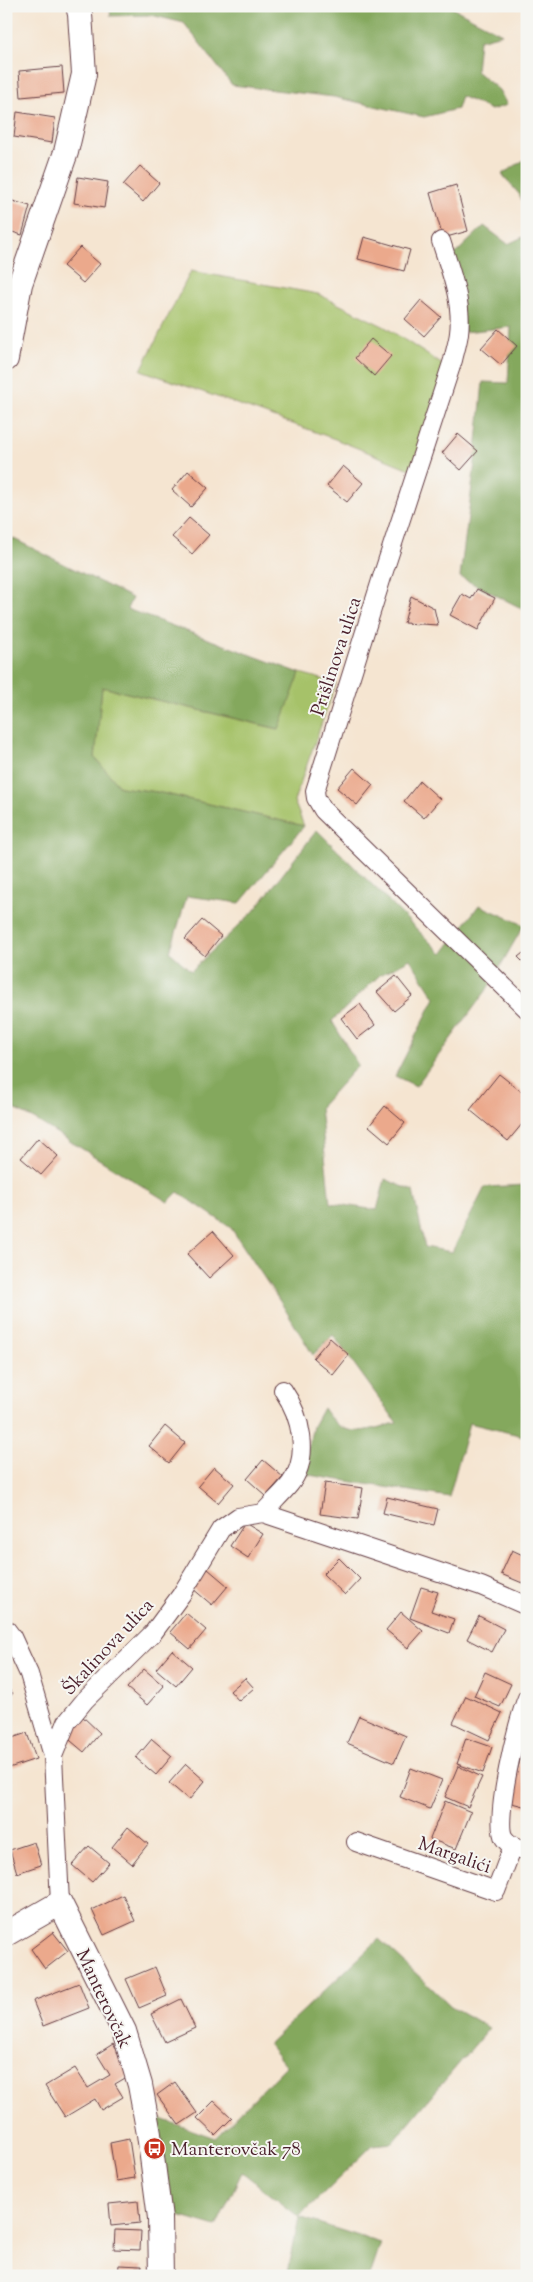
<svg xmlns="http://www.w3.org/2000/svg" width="533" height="2282" viewBox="0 0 533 2282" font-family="'Sorts Mill Goudy',serif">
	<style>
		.green { fill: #a6c269; stroke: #78704a }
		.forest { fill: #84a85d; stroke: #676444 }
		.building { fill: #eba98c }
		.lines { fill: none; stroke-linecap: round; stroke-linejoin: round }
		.street-casing { stroke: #643d44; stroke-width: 20 }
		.secondary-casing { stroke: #643d44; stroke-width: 26 }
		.street { stroke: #fff; stroke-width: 18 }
		.secondary { stroke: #fff; stroke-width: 24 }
		.labels { text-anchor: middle; stroke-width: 4; stroke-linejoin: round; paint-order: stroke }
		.street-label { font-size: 19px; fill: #4a1f2b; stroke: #f6f6f2 }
		.poi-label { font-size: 19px; fill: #4a1f2b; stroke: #f6f6f2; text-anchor: start }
	</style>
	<rect width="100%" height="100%" fill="#f6f6f2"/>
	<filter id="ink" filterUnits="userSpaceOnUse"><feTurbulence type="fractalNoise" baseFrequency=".02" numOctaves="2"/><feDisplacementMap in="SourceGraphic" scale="10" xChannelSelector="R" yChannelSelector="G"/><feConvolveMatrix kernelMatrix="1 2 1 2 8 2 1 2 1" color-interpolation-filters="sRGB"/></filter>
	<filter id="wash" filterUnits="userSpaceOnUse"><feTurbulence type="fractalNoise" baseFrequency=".0096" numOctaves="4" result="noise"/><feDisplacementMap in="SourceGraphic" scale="20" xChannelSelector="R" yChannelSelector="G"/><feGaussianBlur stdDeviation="1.12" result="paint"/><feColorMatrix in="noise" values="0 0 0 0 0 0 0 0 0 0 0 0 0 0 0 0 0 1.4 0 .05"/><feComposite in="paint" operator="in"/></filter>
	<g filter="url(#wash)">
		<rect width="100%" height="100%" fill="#f5e5d1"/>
		<!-- green -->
		<path class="green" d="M191,271L318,294L385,327L446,367L412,470L335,439L141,370Z
			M300,673L336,683L294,801L304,826L157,792L120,787L95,758L102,687L278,729Z"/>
		<!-- forest -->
		<path class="forest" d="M109,6H449L502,34L479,40L476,71L499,90L507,105L491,110L461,96L457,109L424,117L334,97L232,85L184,23L151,15L111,16Z
			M527,158V213L519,194L502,174Z
			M484,226L508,244L527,235V611L460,577L474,471L483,382L508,383L511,327L464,332L451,258Z
			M6,535L132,598L127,609L300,673L279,729L102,687L95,758L120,787L157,792L304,826L240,903L187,896L170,952L191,971L254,911L317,830L442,954L479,905L524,925L486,991L416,1086L395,1076L435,998L410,959L380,975L332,1021L358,1065L320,1107L330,1203L377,1210L385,1179L413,1191L425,1247L452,1252L485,1187L527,1185V1437L469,1423L449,1497L302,1474L313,1426L323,1408C345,1442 363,1430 397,1423L333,1335L313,1355L283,1306L231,1228L178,1192L168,1202L34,1119L6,1105Z
			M379,1939L451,2006L489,2028L392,2143L373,2145L299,2217L381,2243L370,2276H284L288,2273L299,2217L242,2172L216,2227L175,2215L154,2214L139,2111L215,2138L286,2066L268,2044Z"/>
		<g id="blocks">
			<!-- building -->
			<path class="building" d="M62,67L64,93L21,97L19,71Z
				M17,112L55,118L52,143L14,137Z
				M140,166L159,183L143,202L123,185Z
				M78,177L108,182L104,208L74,203Z
				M456,185L468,231L443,238L430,193Z
				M6,199L30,206L22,235L6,230Z
				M364,237L410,250L404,271L358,259Z
				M80,247L100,264L83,283L63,266Z
				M421,300L441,317L424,336L405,319Z
				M498,329L517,346L501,365L481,348Z
				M371,339L391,356L374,376L355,358Z
				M458,434L478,451L461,470L442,453Z
				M343,466L363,483L347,502L327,486Z
				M188,471L208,488L191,507L172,490Z
				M189,518L209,535L192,554L172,537Z
				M477,589L495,598L478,630L450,615L462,594L471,599Z
				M411,596L434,608L438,625L404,623Z
				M354,768L373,785L357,805L337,788Z
				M420,781L440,799L424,818L404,801Z
				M202,920L221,936L205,956L185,939Z
				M527,950V966L518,957Z
				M396,976L412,996L394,1011L377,992Z
				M360,1004L375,1025L357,1039L341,1018Z
				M499,1074L527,1096V1118L508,1141L470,1110Z
				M385,1106L405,1123L389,1143L369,1126Z
				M38,1138L58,1156L41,1175L21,1158Z
				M213,1231L234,1255L209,1278L187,1254Z
				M330,1338L349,1355L333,1375L313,1358Z
				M165,1426L185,1443L169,1463L149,1446Z
				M263,1460L283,1477L266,1496L247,1479Z
				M214,1467L234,1484L218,1503L198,1486Z
				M325,1483L363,1488L358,1519L320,1514Z
				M387,1497L438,1509L434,1525L383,1513Z
				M245,1523L263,1534L248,1558L230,1546Z
				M512,1550L527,1557V1585L501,1574Z
				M339,1558L360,1579L345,1595L323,1574Z
				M208,1569L228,1586L212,1605L192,1588Z
				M421,1587L438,1592L431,1611L454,1619L449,1633L410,1618Z
				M401,1612L423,1631L408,1648L386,1630Z
				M186,1613L206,1630L190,1649L170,1632Z
				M479,1616L504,1629L492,1652L467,1639Z
				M172,1650L192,1667L176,1686L156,1669Z
				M144,1669L164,1686L147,1705L127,1688Z
				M485,1672L511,1684L500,1707L474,1696Z
				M245,1678L254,1688L239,1701L230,1691Z
				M6,1687L13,1693L6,1702Z
				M466,1696L502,1713L489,1740L453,1723Z
				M81,1715L100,1733L84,1752L64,1735Z
				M359,1716L406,1736L394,1763L347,1743Z
				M27,1733L36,1759L6,1769V1740Z
				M466,1738L492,1747L483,1773L457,1764Z
				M152,1739L172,1756L156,1775L136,1758Z
				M524,1747L527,1748V1807L508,1802Z
				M186,1764L205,1781L189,1800L169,1783Z
				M458,1766L482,1777L468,1807L445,1797Z
				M411,1768L442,1780L430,1809L400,1797Z
				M445,1801L471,1812L456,1849L430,1839Z
				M128,1827L148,1844L132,1864L112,1847Z
				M34,1842L41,1865L17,1873L10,1850Z
				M89,1846L109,1863L92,1882L72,1865Z
				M123,1895L135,1921L104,1935L92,1910Z
				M53,1932L68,1951L45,1969L31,1949Z
				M155,1967L167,1996L139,2008L126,1979Z
				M79,1983L89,2008L43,2026L33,2001Z
				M181,1999L195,2028L165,2042L151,2014Z
				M113,2044L132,2074L115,2084L123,2097L101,2110L95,2099L65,2117L45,2086L75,2068L88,2088L110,2075L97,2054Z
				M175,2082L197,2113L179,2125L157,2095Z
				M214,2101L232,2118L215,2135L197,2118Z
				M129,2139L135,2178L116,2181L110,2143Z
				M138,2201L140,2223L111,2226L109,2204Z
				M115,2230L141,2231L140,2250L114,2249Z
				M119,2265L142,2266L141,2276H118Z"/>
		</g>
	</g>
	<g filter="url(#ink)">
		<use href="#blocks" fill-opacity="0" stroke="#643d44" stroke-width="1"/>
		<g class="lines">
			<defs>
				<path id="street" d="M441,241C450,270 463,302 459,333C458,342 455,351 453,360L383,574L315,791L316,798L323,810L527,1009
					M263,1513C272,1503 282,1494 290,1484C311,1457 301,1416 283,1390
					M6,1629L12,1637L29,1674L53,1756L60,1903
					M527,1698C518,1718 493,1821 504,1838C509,1846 518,1848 527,1851
					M53,1756L67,1722L85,1700L153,1633L181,1595L221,1529L238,1517L263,1513L481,1586L527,1606
					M356,1842L496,1891L513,1846"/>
				<path id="secondary" d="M6,359L20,284L66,152L84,74L80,14L78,6
					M6,1934L60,1903L124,2031L140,2085L149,2134L160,2218L161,2276"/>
			</defs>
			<!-- street casing -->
			<use href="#street" class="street-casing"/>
			<!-- secondary casing -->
			<use href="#secondary" class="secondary-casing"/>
			<!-- street -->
			<use href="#street" class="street"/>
			<!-- secondary -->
			<use href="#secondary" class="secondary"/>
		</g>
	</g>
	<!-- icons -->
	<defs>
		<symbol id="bus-disc" viewBox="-11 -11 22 22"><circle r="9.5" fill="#c8321e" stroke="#f6f6f2"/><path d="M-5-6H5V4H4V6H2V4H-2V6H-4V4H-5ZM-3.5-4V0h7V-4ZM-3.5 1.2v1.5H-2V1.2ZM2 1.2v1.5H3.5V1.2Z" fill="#fff"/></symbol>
	</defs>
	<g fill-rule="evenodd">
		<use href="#bus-disc" x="142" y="2136" width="25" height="25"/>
	</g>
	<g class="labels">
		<!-- street labels -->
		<g class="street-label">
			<text transform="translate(335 656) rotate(-72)" y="7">Prišlinova ulica</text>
			<text transform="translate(107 1646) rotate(-47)" y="7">Škalinova ulica</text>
			<text transform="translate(455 1854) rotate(19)" y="7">Margalići</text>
			<text transform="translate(105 1998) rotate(65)" y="7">Manterovčak</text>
		</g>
		<!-- poi labels -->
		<g class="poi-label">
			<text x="171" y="2155">Manterovčak 78</text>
		</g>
	</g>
	<!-- margin -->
	<rect width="533" height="2282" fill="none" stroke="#f6f6f2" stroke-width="25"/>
</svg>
